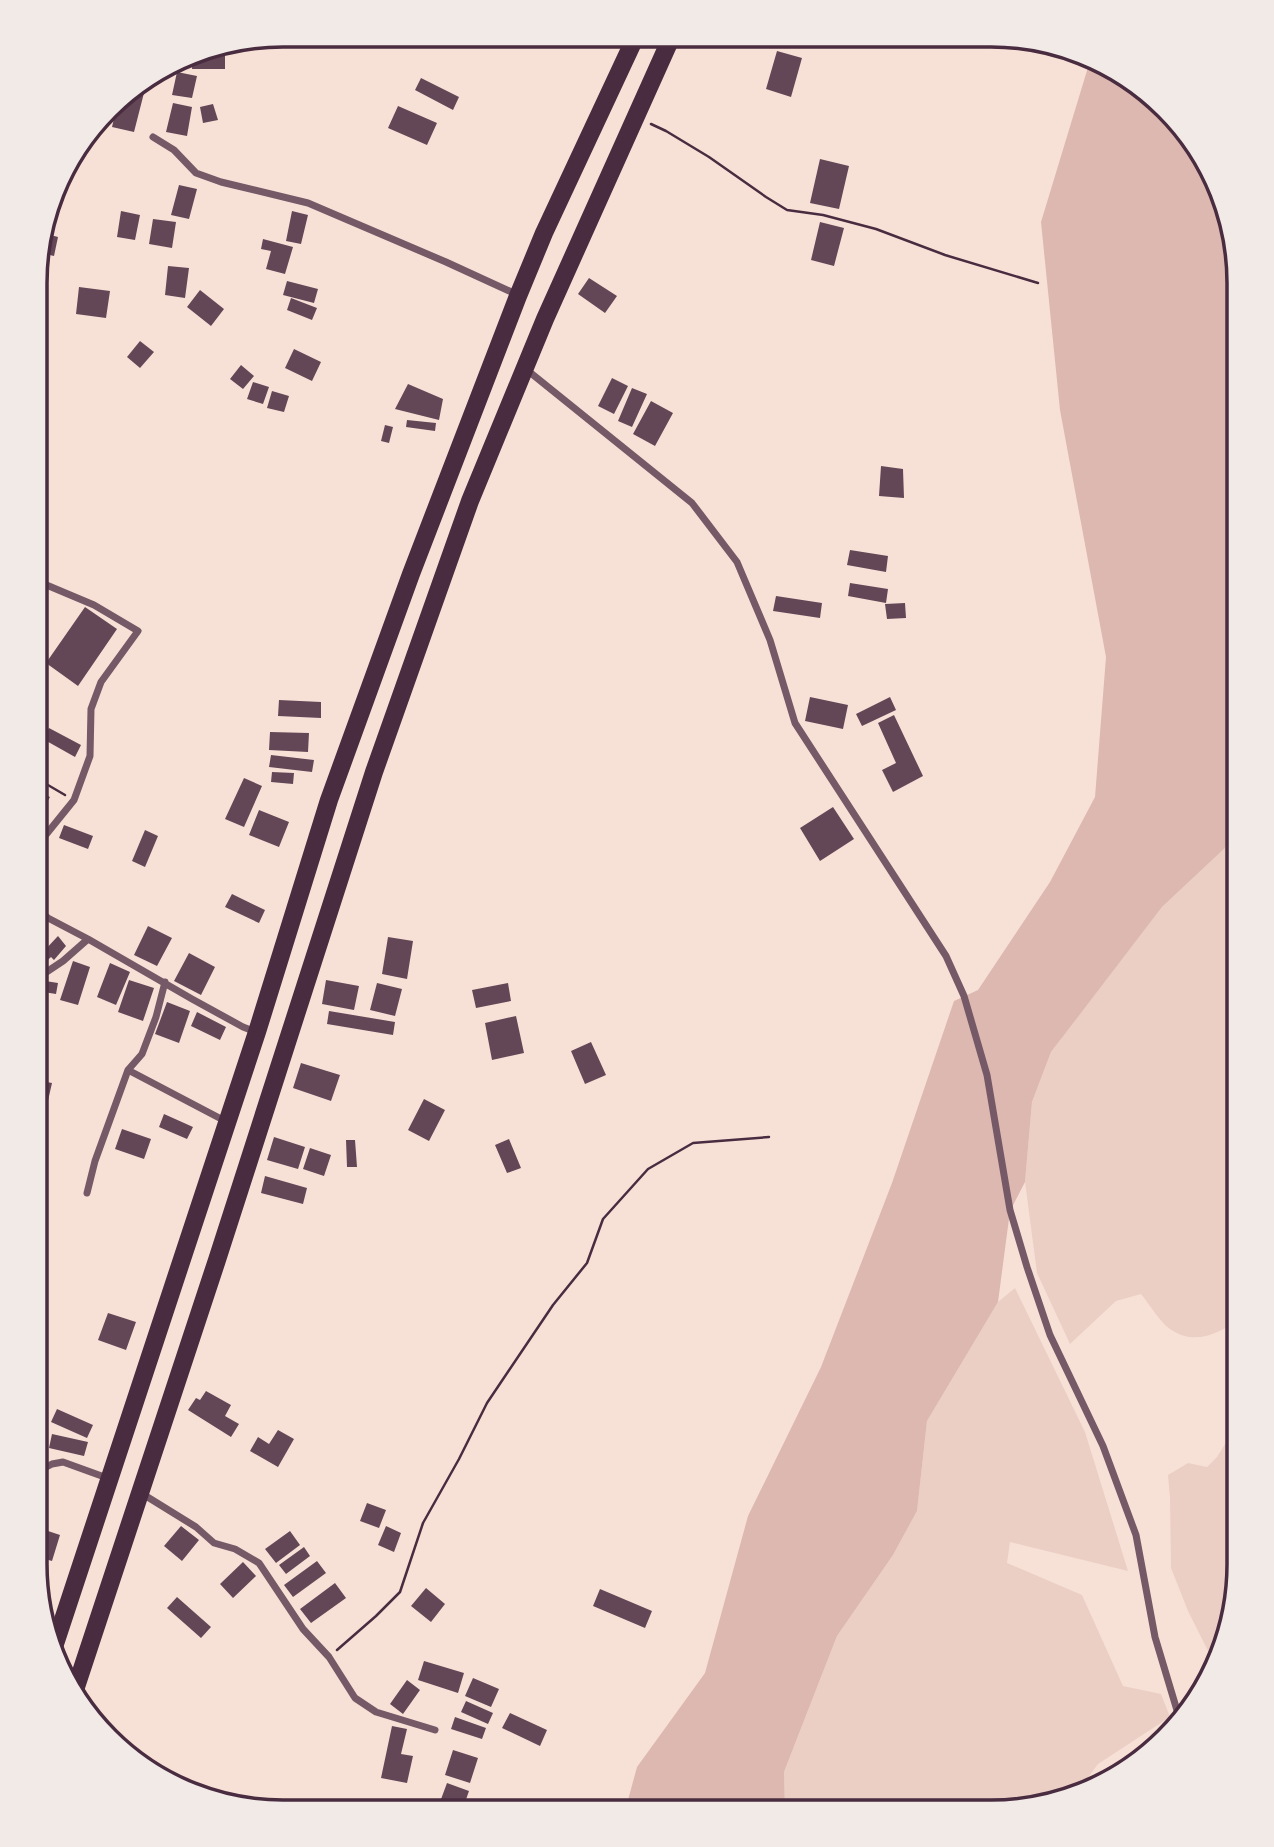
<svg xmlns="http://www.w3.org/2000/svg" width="1274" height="1847" viewBox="0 0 1274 1847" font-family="'Zilla Slab',serif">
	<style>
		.green { fill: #ebcfc5 }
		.water { fill: #dcb8b0 }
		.building { fill: #644757 }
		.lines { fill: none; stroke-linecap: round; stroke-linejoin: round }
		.path { stroke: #4a2c40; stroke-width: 2.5 }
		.minor { stroke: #755966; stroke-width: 7 }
		.trunk { stroke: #4a2c40; stroke-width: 18 }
		.rim { fill: none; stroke: #4a2c40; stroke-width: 3.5 }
	</style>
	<rect width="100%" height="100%" fill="#f7e1d7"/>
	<!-- green -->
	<path class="green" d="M1225,848L1239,853V1142L1228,1152L1239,1220V1320C1217,1334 1194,1346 1170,1329C1160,1322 1149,1304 1141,1294L1116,1301L1070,1344L1037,1273L1025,1182L1032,1102L1051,1052L1084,1008L1162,907Z
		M1015,1288L1085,1432L1128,1571L1010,1542L1007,1563L1082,1595L1123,1686L1161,1694L1170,1717L1098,1764L1077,1792L991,1812L785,1811L784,1772L837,1636L893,1555L917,1511L927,1421L998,1302Z
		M1238,1437V1580L1212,1659L1188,1611L1171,1568L1170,1498L1168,1475L1188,1463L1207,1467L1217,1457L1227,1441Z"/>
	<!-- water -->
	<path class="water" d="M1089,64L1142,86L1214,174L1239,283V809L1225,848L1162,907L1051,1052L1032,1102L1025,1182L1010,1211L998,1302L927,1421L917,1511L893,1555L837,1636L784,1772L785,1811H625L637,1767L705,1673L748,1516L821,1367L892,1183L954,1001L978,990L1050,882L1095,797L1106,657L1060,410L1041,222Z"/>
	<!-- building -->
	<path class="building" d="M463,36H489L484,46Z
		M777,51L802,58L791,97L766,89Z
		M197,52H225V69H192L193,54Z
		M177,72L197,76L192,98L172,95Z
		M421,78L459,97L453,110L415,90Z
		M136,87L145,89L134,132L112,127L119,97Z
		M173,103L192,107L187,136L166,132Z
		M213,104L218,120L203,123L200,107Z
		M398,106L437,123L427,145L388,128Z
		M820,159L849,166L839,209L810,203Z
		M179,185L197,189L189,219L171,215Z
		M121,211L140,215L135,240L117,237Z
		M292,211L308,215L301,244L286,241Z
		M153,219L176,222L172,248L149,244Z
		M820,222L844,228L834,266L811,260Z
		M43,233L58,237L54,256L37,252Z
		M263,239L293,247L285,274L266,269L271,251L261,249Z
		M168,266L189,268L185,298L165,295Z
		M589,278L617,296L605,313L578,294Z
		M287,281L318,289L314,303L283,295Z
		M79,287L110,291L106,318L76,314Z
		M200,290L224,309L211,326L187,307Z
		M291,298L317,308L312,320L287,310Z
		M140,341L154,352L140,368L127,357Z
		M294,349L321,362L312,381L285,368Z
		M241,365L254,376L243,389L230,379Z
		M612,378L628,386L614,414L598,406Z
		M253,382L269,387L263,404L247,399Z
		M408,384L443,399L439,420L395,409Z
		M632,388L647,394L632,427L618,421Z
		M272,391L289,396L284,412L267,408Z
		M651,401L673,413L655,446L633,434Z
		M407,420L436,423L435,431L406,427Z
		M385,425L393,427L389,443L381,441Z
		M881,466L903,469L904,498L879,496Z
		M850,550L888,556L886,572L847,565Z
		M850,583L888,589L886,603L848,596Z
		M776,596L822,603L820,618L773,611Z
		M905,603L906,618L887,619L885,604Z
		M85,607L117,629L78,686L46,663Z
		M810,697L848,705L843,729L805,721Z
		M890,697L896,710L862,726L856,714Z
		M279,700L321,702V718L278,716Z
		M894,715L923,776L893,792L882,770L896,763L878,723Z
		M49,728L81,745L75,757L43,739Z
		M270,732L309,733L308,752L269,750Z
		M271,755L314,760L312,772L269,767Z
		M272,772L294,773L293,784L271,782Z
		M244,778L262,786L244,827L225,819Z
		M36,790L50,797L45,806L36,802Z
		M833,807L854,839L820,861L800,828Z
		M259,810L289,822L279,847L249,835Z
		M64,825L93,836L88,849L59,838Z
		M145,830L158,836L145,867L132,861Z
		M232,894L265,910L259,923L225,907Z
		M148,926L172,938L157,966L134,955Z
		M58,936L66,946L54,960L51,957L36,971V945L43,952Z
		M388,937L413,941L407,979L382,974Z
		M189,953L215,967L201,995L174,981Z
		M73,961L90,967L78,1005L60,1000Z
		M110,963L130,972L116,1005L97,997Z
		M39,980L58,983L56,994L37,991Z
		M129,980L154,988L143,1021L118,1012Z
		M326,980L359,986L354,1010L322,1004Z
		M377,983L402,989L395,1016L370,1010Z
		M508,983L511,1001L476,1008L472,990Z
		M167,1002L190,1011L179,1043L155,1034Z
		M329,1011L395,1022L393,1035L327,1024Z
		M197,1012L226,1027L220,1040L191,1026Z
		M516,1016L524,1053L492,1060L485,1023Z
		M591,1042L606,1075L585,1084L571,1051Z
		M301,1063L340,1075L331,1101L293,1088Z
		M36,1080L52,1083L47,1105L36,1102Z
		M424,1099L445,1110L429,1141L408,1130Z
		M164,1114L193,1127L187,1139L159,1127Z
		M122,1129L151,1139L144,1159L115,1149Z
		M274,1137L305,1147L298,1169L267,1160Z
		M509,1139L521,1168L507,1173L495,1145Z
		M346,1140H355L357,1167H347Z
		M310,1148L331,1155L324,1176L303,1169Z
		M265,1176L307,1188L303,1204L261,1193Z
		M108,1313L136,1322L126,1350L98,1340Z
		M206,1391L231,1405L225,1416L239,1424L231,1437L188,1410L196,1398L200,1400Z
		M57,1409L93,1425L87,1438L51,1422Z
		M278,1430L294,1439L278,1467L250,1451L258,1437L269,1444Z
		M52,1434L88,1442L84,1456L49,1448Z
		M367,1503L386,1510L379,1528L360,1521Z
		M181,1526L199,1540L182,1561L164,1546Z
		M386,1526L401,1533L394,1552L378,1545Z
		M36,1527L60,1535L52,1561L35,1556Z
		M290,1531L300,1545L276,1563L265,1549Z
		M304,1547L310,1556L286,1574L279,1565Z
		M317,1561L326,1573L293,1597L284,1585Z
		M243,1562L256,1576L233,1598L220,1584Z
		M335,1583L346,1598L311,1623L300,1609Z
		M426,1588L445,1604L431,1622L411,1606Z
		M600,1589L652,1611L645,1628L593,1606Z
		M177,1597L211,1627L201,1638L167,1608Z
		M424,1661L464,1673L458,1693L418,1680Z
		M473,1678L499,1689L491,1707L465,1696Z
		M407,1680L420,1690L403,1714L390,1704Z
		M466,1701L493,1713L488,1724L461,1712Z
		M510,1713L547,1730L540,1746L502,1728Z
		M455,1717L486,1728L482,1739L451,1729Z
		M392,1726L407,1729L401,1754L413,1756L407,1783L381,1778Z
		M453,1750L478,1758L470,1783L445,1775Z
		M447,1783L469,1791L462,1811L437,1810Z"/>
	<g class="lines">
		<!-- path -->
		<path class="path" d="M651,124L666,131L709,157L766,197L787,210L823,215L876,229L945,255L1038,283
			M36,778L65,795
			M337,1650L376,1616L400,1592L423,1523L459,1459L487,1403L553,1305L587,1263L603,1219L648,1169L693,1143L769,1137"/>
		<!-- minor -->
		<path class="minor" d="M153,137L174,150L196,173L221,182L308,203L446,262L518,295
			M527,370L692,503L737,562L770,640L795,723L946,956L964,996L987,1075L1010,1210L1027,1267L1050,1335L1103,1446L1136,1535L1155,1637L1179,1717
			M36,847L74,800L90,756L91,709L101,682L138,631L94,605L37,581
			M36,908L48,918L88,939
			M36,979L63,961L88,939L192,999L243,1027L256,1032
			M36,1016L38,1011L36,1007
			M128,1070L142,1054L156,1017L165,982
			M87,1193L95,1161L128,1070L227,1122
			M35,1473L52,1464L63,1462L110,1479
			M141,1493L196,1527L214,1543L235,1549L259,1563L303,1629L329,1657L355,1698L376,1712L435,1730"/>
		<!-- trunk -->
		<path class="trunk" d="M54,1647L257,1032L329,800L411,574L518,296L544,233L636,36
			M75,1690L217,1260L374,772L470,501L545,319L672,36"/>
	</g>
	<!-- crop -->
	<path d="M0 0H1274V1847H0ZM283 47H991A236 236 0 0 1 1227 283V1564A236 236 0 0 1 991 1800H283A236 236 0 0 1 47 1564V283A236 236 0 0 1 283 47Z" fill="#f1eae7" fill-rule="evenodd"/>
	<path class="rim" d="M283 47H991A236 236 0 0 1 1227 283V1564A236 236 0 0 1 991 1800H283A236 236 0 0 1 47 1564V283A236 236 0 0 1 283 47Z"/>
</svg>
